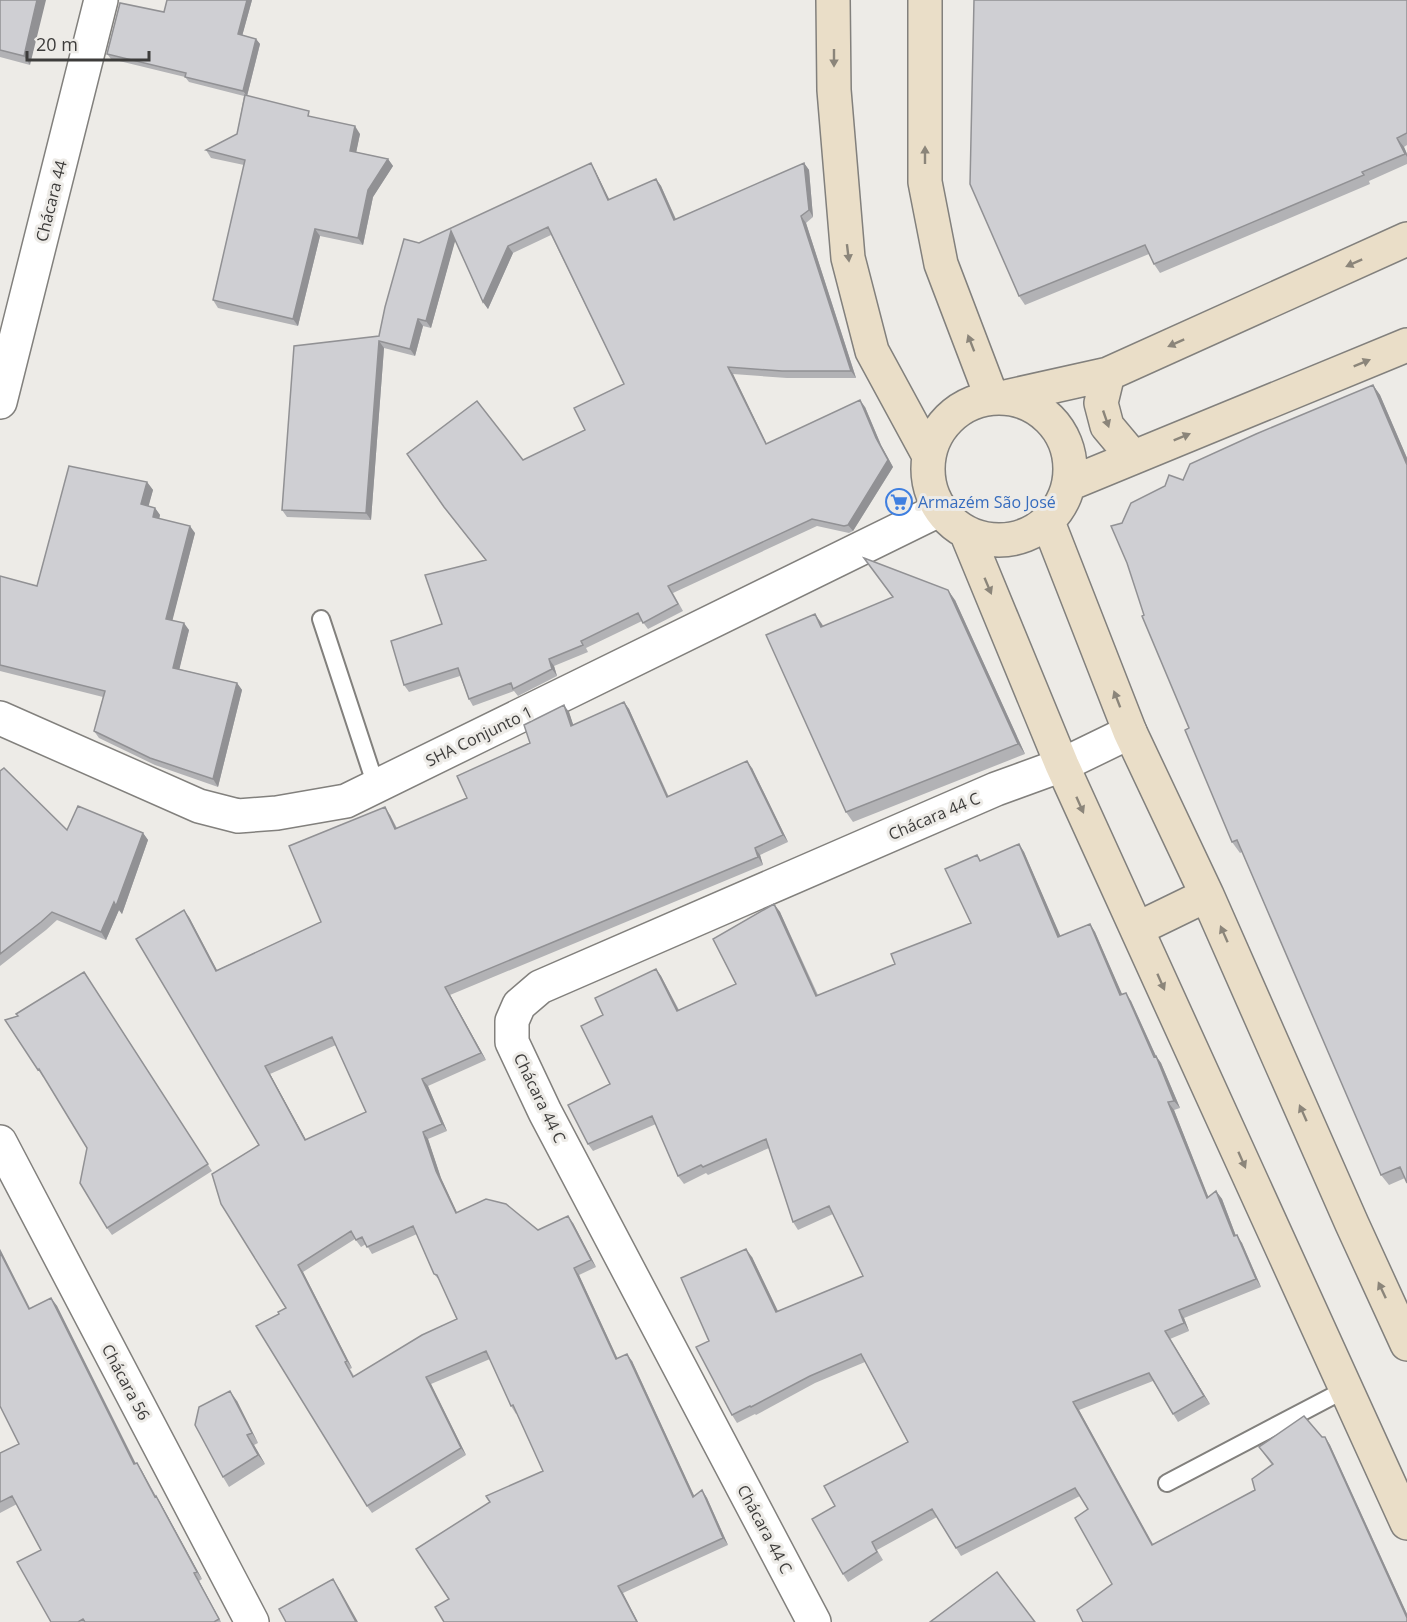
<svg xmlns="http://www.w3.org/2000/svg" width="1407" height="1622" viewBox="0 0 1407 1622" font-family="'Open Sans',sans-serif">
	<style>
		.lines { fill: none; stroke-linecap: round; stroke-linejoin: round }
		.lane-casing { stroke: #82807d; stroke-width: 20 }
		.street-casing { stroke: #82807d; stroke-width: 36 }
		.secondary-casing { stroke: #82807d; stroke-width: 36 }
		.lane { stroke: #fff; stroke-width: 16 }
		.street { stroke: #fff; stroke-width: 33 }
		.secondary { stroke: #eadec8; stroke-width: 33 }
		.wall { fill: #b2b2b5; fill-rule: evenodd }
		.shaded-wall { fill: #919194 }
		.building { fill: #cfcfd3; stroke: #919194; stroke-width: 1.5; fill-rule: evenodd }
		.oneway { fill: #8b857a }
		.labels { text-anchor: middle; stroke-width: 6; stroke-linejoin: round; paint-order: stroke }
		.street-label { font-size: 16px; fill: #3d3c3b; stroke: #edebe7 }
		.shop-label { font-size: 16px; fill: #366cbe; stroke: #edebe7; text-anchor: start }
	</style>
	<rect width="100%" height="100%" fill="#edebe7"/>
	<g class="lines">
		<defs>
			<path id="lane" d="M321,619L376,786
				M1167,1483L1346,1389"/>
			<path id="street" d="M0,402L101,0
				M0,718L199,806L238,816L277,813L346,801L941,509
				M0,1142L252,1622
				M814,1622L545,1112L512,1042V1021L519,1005L540,987L996,789L1062,765L1130,732"/>
			<path id="secondary" d="M833,0L834,90L848,258L872,351L929,456
				M925,0V182L941,264L992,398
				M1108,374L1101,403L1107,426L1133,457
				M1005,397L1108,374L1407,239
				M928 469a71 71 0 1 1 142 0a71 71 0 1 1-142 0Z
				M1069,484L1407,345
				M1048,522L1130,732L1207,895L1352,1224L1407,1344
				M966,532L1062,765L1407,1523
				M1137,929L1207,895"/>
		</defs>
		<!-- lane casing -->
		<use href="#lane" class="lane-casing"/>
		<!-- street casing -->
		<use href="#street" class="street-casing"/>
		<!-- secondary casing -->
		<use href="#secondary" class="secondary-casing"/>
		<!-- lane -->
		<use href="#lane" class="lane"/>
		<!-- street -->
		<use href="#street" class="street"/>
		<!-- secondary -->
		<use href="#secondary" class="secondary"/>
	</g>
	<!-- wall -->
	<path class="wall" d="M0,0L30,65L0,57Z
		M252,0L242,36L256,39L260,44L247,96L313,117L360,134L356,152L388,159L393,166L373,197L363,245L320,236L298,326L218,308L213,300L244,165L211,158L206,150L237,134L244,96L189,82L185,77L111,59L107,54L164,12Z
		M1407,0V145L1404,147L1407,154V164L1369,181L1370,184L1160,273L1154,264L1149,254L1025,305L1019,296Z
		M804,163L809,170L813,217L806,223L856,378H787L733,374L767,444L865,407L881,445L893,467L853,531L849,533L817,526L673,593L683,611L648,629L642,621L586,648L588,652L554,666L557,676L518,696L514,691L473,706L469,699L460,676L409,692L404,685L442,624L486,560L449,514L407,454L523,460L585,430L624,384L551,235L513,253L488,309L483,302L455,240L431,328L423,326L415,356L384,348L371,520L287,517L282,510L379,336L419,243L595,170L609,200L656,179L661,186L676,219Z
		M1373,385L1380,395L1407,458V1183L1405,1178L1389,1185L1381,1175L1242,852L1240,853L1232,842L1189,728L1144,615L1122,523Z
		M147,482L153,490L148,506L155,508L160,515L159,518L195,533L172,620L189,630L179,669L237,683L242,690L218,787L155,765L99,738L94,731L103,697L0,671V576L37,586Z
		M955,600L1025,754L853,822L846,812L822,624L823,626Z
		M624,702L629,709L669,797L752,768L788,842L760,855L763,865L450,995L486,1060L428,1086L447,1131L428,1139L441,1178L457,1213L538,1230L573,1223L596,1267L579,1275L617,1358L632,1361L694,1496L702,1490L707,1498L728,1545L623,1593L449,1599L543,1471L517,1413L516,1414L511,1406L490,1359L431,1384L466,1455L372,1513L367,1506L279,1314L286,1308L259,1145L189,917L217,970L321,922L390,815L397,828L467,798L530,743L569,712L573,725ZM336,1045L366,1112L306,1140L270,1074ZM417,1234L434,1274L440,1281L457,1319L354,1376L350,1369L352,1368L303,1272L355,1239L361,1247L366,1244L372,1254Z
		M0,771L67,830L143,833L148,840L122,914L119,910L106,940L57,920L46,930L0,966Z
		M1019,844L1024,852L1060,936L1090,924L1095,932L1122,995L1131,1001L1156,1056L1161,1063L1180,1108L1174,1110L1208,1197L1216,1191L1222,1199L1236,1236L1242,1243L1261,1287L1184,1318L1189,1331L1170,1339L1210,1404L1178,1422L1153,1381L1079,1410L1153,1544L1255,1490L1272,1465L1259,1447L1325,1437L1330,1445L1407,1614V1622L1112,1584L1088,1509L1080,1496L961,1556L937,1517L877,1550L883,1560L848,1582L843,1574L835,1506L908,1442L865,1362L815,1383L756,1415L755,1414L737,1423L732,1415L709,1341L752,1257L778,1311L863,1276L833,1214L798,1230L793,1222L769,1148L708,1175L706,1173L684,1184L678,1176L656,1124L593,1151L588,1144L610,1084L603,1015L656,969L661,976L679,1010L736,984L774,904L780,912L818,995L895,964L971,923L977,855L981,861Z
		M84,972L212,1171L112,1235L107,1228L87,1148L44,1076L43,1077L5,1020L18,1016Z
		M0,1249L30,1308L51,1298L57,1306L135,1464L137,1463L142,1471L156,1496L161,1504L202,1579L199,1581L221,1622H51L41,1550L17,1504L0,1513V1453L19,1444Z
		M237,1401L258,1443L254,1445L265,1464L229,1487L223,1477Z"/>
	<!-- shaded-wall -->
	<path class="shaded-wall" d="M37,0H46L30,65L24,56Z
		M247,0H252L241,40L238,34Z
		M256,39L260,44L247,96L243,91Z
		M355,126L360,134L355,158L350,151Z
		M1397,138L1404,147L1407,154V157Z
		M388,159L393,166L373,197L363,245L358,238L368,190Z
		M591,163L595,170L613,207L608,200Z
		M804,163L809,170L813,217L809,210Z
		M656,179L661,186L679,227L674,220Z
		M801,216L806,223L856,378L851,371Z
		M315,229L320,236L298,326L293,319Z
		M451,231L456,238L431,328L426,321Z
		M508,246L513,253L488,309L483,302Z
		M418,319L423,326L415,356L410,349Z
		M379,341L384,348L371,520L366,513Z
		M728,367L733,374L770,451L766,444Z
		M1373,385L1380,395L1407,458V465Z
		M860,400L865,407L881,445L893,467L853,531L848,525L876,438Z
		M147,482L153,490L147,512L141,504Z
		M155,508L160,515L158,524L153,517Z
		M190,526L195,533L171,626L166,619Z
		M948,590L955,600L1025,754L1018,744Z
		M815,614L822,624L828,638L821,627Z
		M184,623L189,630L178,675L173,668Z
		M549,659L554,666L557,676L552,669Z
		M237,683L242,690L218,787L213,779Z
		M624,702L629,709L672,805L667,797Z
		M564,705L569,712L576,733L571,726Z
		M747,761L752,768L788,842L783,835Z
		M385,807L390,815L400,836L395,829Z
		M143,833L148,840L122,914L119,910L106,940L101,932Z
		M1019,844L1024,852L1064,944L1058,937Z
		M755,848L760,855L763,865L758,857Z
		M774,904L780,912L821,1004L816,996Z
		M184,910L189,917L221,978L216,971Z
		M1090,924L1095,932L1126,1003L1120,995Z
		M656,969L661,976L683,1019L677,1011Z
		M445,987L450,995L486,1060L481,1053Z
		M1126,993L1131,1001L1159,1063L1156,1056L1161,1063L1180,1108L1174,1101Z
		M265,1066L270,1074L310,1147L305,1140Z
		M422,1079L428,1086L447,1131L442,1124Z
		M1168,1102L1174,1110L1212,1206L1207,1198Z
		M423,1132L428,1139L441,1178L461,1221L456,1213L436,1171Z
		M1216,1191L1222,1199L1239,1244L1234,1236Z
		M568,1216L573,1223L596,1267L591,1260Z
		M1237,1235L1242,1243L1261,1287L1256,1279Z
		M0,1249L34,1317L29,1309L0,1252Z
		M746,1249L752,1257L782,1320L776,1312Z
		M298,1265L303,1272L352,1368L347,1361Z
		M574,1268L579,1275L621,1366L616,1359Z
		M51,1298L57,1306L140,1472L134,1464Z
		M1179,1310L1184,1318L1189,1331L1184,1323Z
		M1165,1331L1170,1339L1210,1404L1204,1396Z
		M627,1354L632,1361L698,1504L693,1497Z
		M426,1377L431,1384L466,1455L461,1448Z
		M230,1391L237,1401L258,1443L252,1433Z
		M1073,1402L1079,1410L1157,1552L1152,1545Z
		M247,1435L254,1445L265,1464L258,1455Z
		M1325,1437L1330,1445L1407,1614V1618Z
		M137,1463L142,1471L160,1505L155,1497Z
		M702,1490L707,1498L728,1545L723,1538Z
		M156,1496L161,1504L202,1579L197,1572Z
		M194,1573L199,1581L221,1622L219,1619Z
		M333,1579L340,1590L358,1622H356Z
		M618,1586L623,1593L638,1622H637Z"/>
	<!-- building -->
	<path class="building" d="M0,0H37L24,56L0,50Z
		M167,0H247L238,34L256,39L243,91L185,77L186,73L107,54L120,3L164,12Z
		M974,0H1407V133L1397,138L1405,154L1362,172L1364,175L1154,264L1145,245L1019,296L970,184Z
		M245,95L309,111L308,116L355,126L350,151L388,159L368,190L358,238L315,229L293,319L213,300L245,160L206,150L237,134Z
		M591,163L608,200L656,179L674,220L804,163L809,210L801,216L851,371H782L728,367L766,444L860,400L876,438L888,460L848,525L844,526L812,519L668,586L678,604L643,623L638,613L581,641L583,645L549,659L552,669L513,689L511,683L469,699L458,668L404,685L391,641L442,624L425,575L486,560L444,507L407,454L477,401L523,460L585,430L574,408L624,384L548,227L508,246L483,302L451,231L426,321L418,319L410,349L379,341L366,513L282,510L294,346L379,336L385,307L404,239L419,243Z
		M1373,385L1407,465V1183L1400,1167L1381,1175L1237,840L1232,842L1185,730L1189,728L1142,616L1144,615L1127,563L1111,526L1122,523L1131,503L1165,486L1169,475L1183,480L1190,464L1256,434Z
		M69,466L147,482L141,504L155,508L153,517L190,526L166,619L184,623L173,668L237,683L213,779L150,758L94,731L105,691L0,665V576L37,586Z
		M864,558L948,590L1018,744L846,812L766,635L815,614L821,627L893,597Z
		M624,702L667,797L747,761L783,835L755,848L758,857L445,987L481,1053L422,1079L442,1124L423,1132L436,1171L456,1213L486,1199L506,1204L538,1230L568,1216L591,1260L574,1268L616,1359L627,1354L693,1497L702,1490L723,1538L618,1586L637,1622H444L435,1607L449,1599L416,1549L490,1502L486,1496L543,1471L513,1405L511,1406L486,1351L426,1377L461,1448L367,1506L256,1326L279,1314L278,1312L286,1308L221,1204L212,1174L259,1145L136,939L184,910L216,971L321,922L289,846L385,807L395,829L467,798L457,776L530,743L524,725L564,705L571,726ZM332,1037L366,1112L305,1140L265,1066ZM413,1226L434,1274L437,1275L457,1319L422,1335L353,1377L345,1362L347,1361L298,1265L351,1231L356,1240L362,1237L367,1247Z
		M4,768L67,830L78,806L143,833L116,906L114,902L101,932L52,912L41,922L0,954V771Z
		M1019,844L1058,937L1090,924L1120,995L1126,993L1154,1057L1156,1056L1174,1101L1168,1102L1207,1198L1216,1191L1234,1236L1237,1235L1256,1279L1179,1310L1184,1323L1165,1331L1204,1396L1173,1414L1149,1373L1073,1402L1152,1545L1255,1490L1252,1479L1273,1464L1259,1447L1304,1416L1322,1437H1325L1407,1618V1622H1083L1077,1610L1112,1584L1075,1518L1088,1509L1075,1488L956,1548L932,1509L872,1542L877,1552L843,1574L812,1519L835,1506L824,1486L908,1442L861,1354L810,1376L751,1407L750,1406L732,1415L696,1347L709,1341L681,1278L746,1249L776,1312L863,1276L829,1206L793,1222L766,1139L703,1167L701,1165L678,1176L652,1116L588,1144L568,1105L610,1084L581,1026L603,1015L595,998L656,969L677,1011L736,984L713,939L774,904L816,996L895,964L891,954L971,923L945,869L977,855L980,861Z
		M84,972L208,1164L107,1228L80,1183L87,1148L39,1069L38,1070L5,1020L18,1016L16,1014Z
		M0,1252L29,1309L51,1298L134,1464L137,1463L155,1497L156,1496L197,1572L194,1573L219,1619L214,1622H85L83,1619L78,1622H51L17,1562L41,1550L12,1496L0,1502V1453L19,1444L0,1406Z
		M230,1391L252,1433L247,1435L258,1455L223,1477L195,1425L199,1407Z
		M997,1572L1035,1622H930Z
		M333,1579L356,1622H286L279,1609Z"/>
	<!-- one-way arrows -->
	<defs><path id="oneway-solid" d="M-6-.8H1V-3.2L6.5 0L1 3.2V.8H-6Z" transform="scale(1.5)"/></defs>
	<g class="oneway">
		<use href="#oneway-solid" transform="translate(834 58) rotate(90)"/>
		<use href="#oneway-solid" transform="translate(925 155) rotate(-90)"/>
		<use href="#oneway-solid" transform="translate(848 253) rotate(83)"/>
		<use href="#oneway-solid" transform="translate(1354 263) rotate(156)"/>
		<use href="#oneway-solid" transform="translate(971 343) rotate(-111)"/>
		<use href="#oneway-solid" transform="translate(1176 343) rotate(156)"/>
		<use href="#oneway-solid" transform="translate(1362 363) rotate(-22)"/>
		<use href="#oneway-solid" transform="translate(1106 419) rotate(71)"/>
		<use href="#oneway-solid" transform="translate(1182 437) rotate(-22)"/>
		<use href="#oneway-solid" transform="translate(988 586) rotate(67)"/>
		<use href="#oneway-solid" transform="translate(1117 699) rotate(-111)"/>
		<use href="#oneway-solid" transform="translate(1080 805) rotate(66)"/>
		<use href="#oneway-solid" transform="translate(1224 934) rotate(-114)"/>
		<use href="#oneway-solid" transform="translate(1161 982) rotate(66)"/>
		<use href="#oneway-solid" transform="translate(1303 1113) rotate(-114)"/>
		<use href="#oneway-solid" transform="translate(1242 1160) rotate(66)"/>
		<use href="#oneway-solid" transform="translate(1382 1290) rotate(-115)"/>
	</g>
	<!-- icons -->
	<defs>
		<symbol id="supermarket-ring" viewBox="-11 -11 22 22"><circle r="9.5" fill="#edebe7" stroke="#3f7fe0" stroke-width="1.5"/><path d="M-6-5.5h2.5l.6 2H6L4.5 2H-2.5L-4.4-4H-6ZM-1.5 3.2a1.3 1.3 0 1 0 .1 0ZM3 3.2a1.3 1.3 0 1 0 .1 0Z" fill="#3f7fe0"/></symbol>
	</defs>
	<g fill-rule="evenodd">
		<use href="#supermarket-ring" x="884" y="487" width="30" height="30"/>
	</g>
	<g class="labels">
		<!-- street labels -->
		<g class="street-label">
			<text transform="translate(51 201) rotate(-76)" y="6">Chácara 44</text>
			<text transform="translate(479 736) rotate(-26)" y="6">SHA Conjunto 1</text>
			<text transform="translate(934 816) rotate(-23)" y="6">Chácara 44 C</text>
			<text transform="translate(540 1098) rotate(64)" y="6">Chácara 44 C</text>
			<text transform="translate(126 1382) rotate(62)" y="6">Chácara 56</text>
			<text transform="translate(765 1529) rotate(62)" y="6">Chácara 44 C</text>
		</g>
		<!-- shop labels -->
		<g class="shop-label">
			<text x="918" y="508">Armazém São José</text>
		</g>
	</g>
	<!-- scale -->
	<path d="M27 51v9h122v-9" fill="none" stroke="#3d3c3b" stroke-width="3"/>
	<text x="36" y="51" font-size="18" fill="#3d3c3b" stroke="#edebe7" stroke-width="4.5" paint-order="stroke">20 m</text>
</svg>
